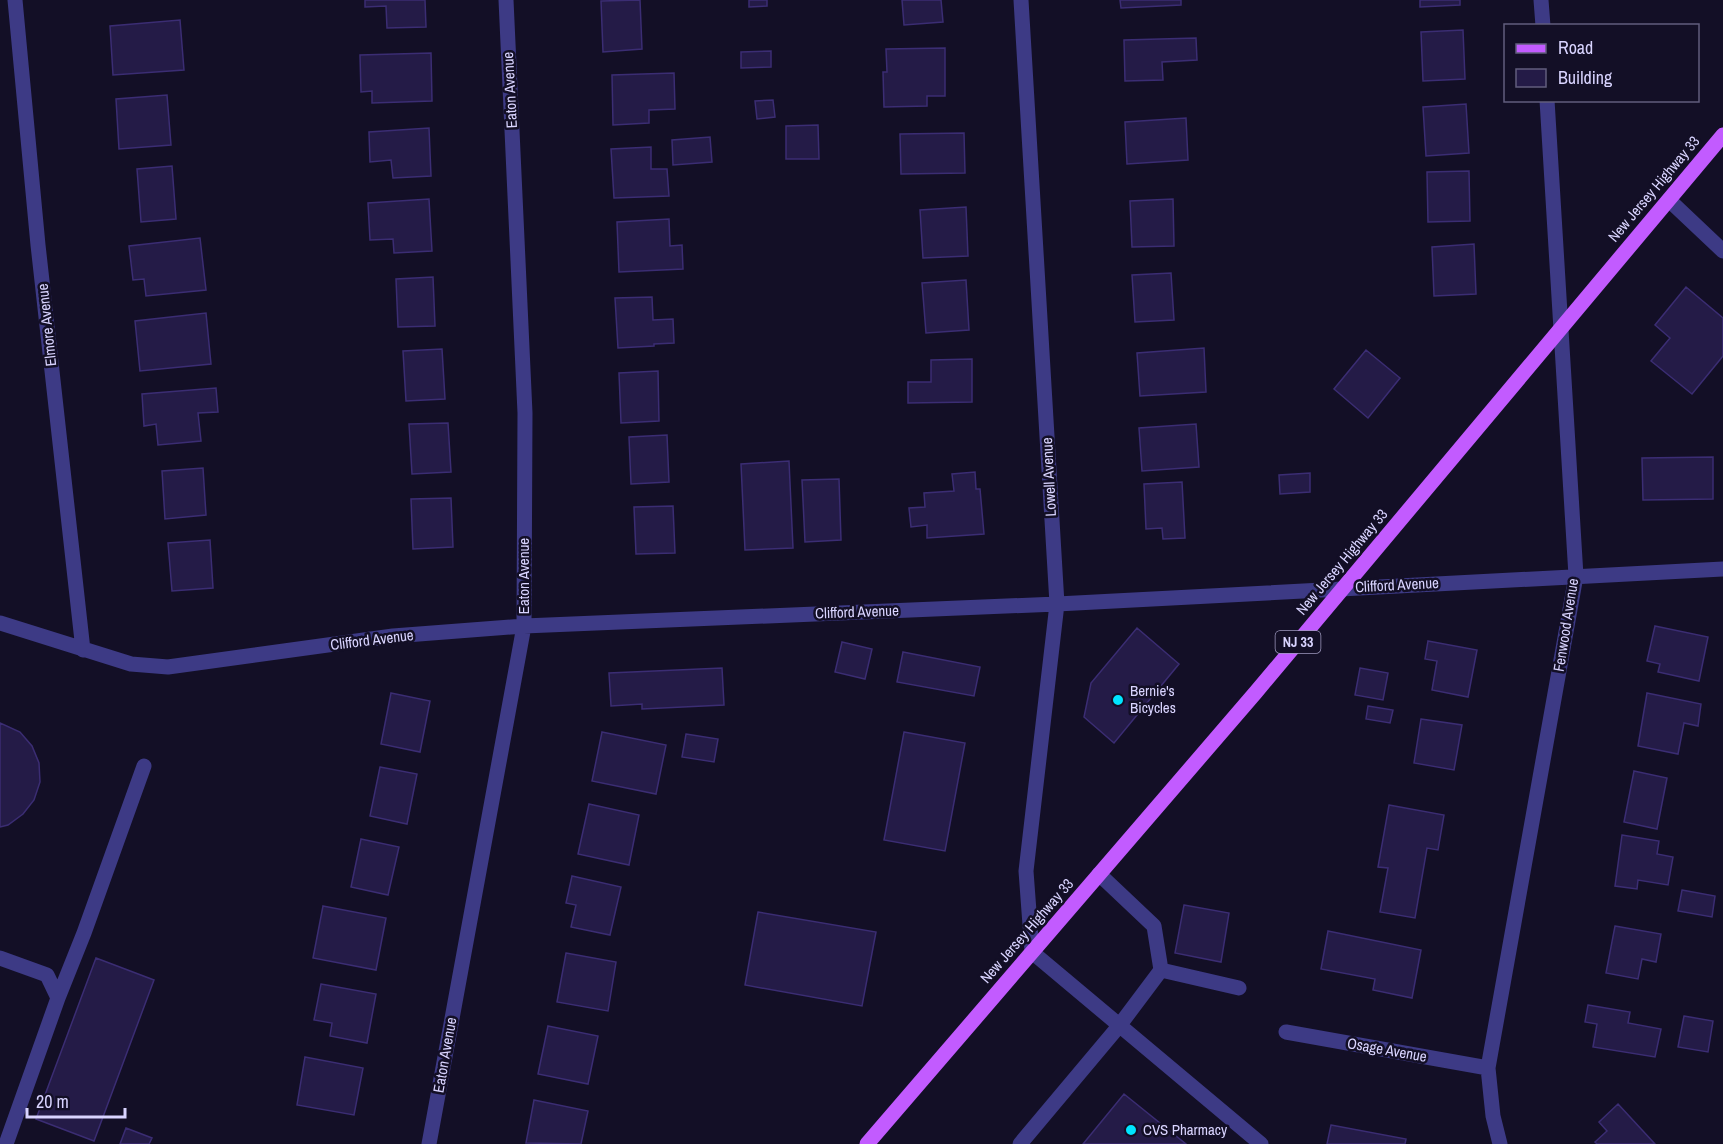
<svg xmlns="http://www.w3.org/2000/svg" width="1723" height="1144" viewBox="0 0 1723 1144" font-family="'Archivo Narrow',sans-serif">
	<style>
		.building { fill: #241b47; stroke: #3b2d73; stroke-width: 1.5 }
		.lines { fill: none; stroke-linecap: round; stroke-linejoin: round }
		.lane { stroke: #3d3a85; stroke-width: 15 }
		.street { stroke: #3d3a85; stroke-width: 15 }
		.primary { stroke: #c25bff; stroke-width: 15 }
		.poi-dot { fill: #00e5ff; stroke: #130f26; stroke-width: 2 }
		.labels { text-anchor: middle; stroke-width: 5; stroke-linejoin: round; paint-order: stroke }
		.shield { fill: #130f26; stroke: #9e99be; stroke-width: 1.5 }
		.shield-label { font-size: 14px; font-weight: bold; fill: #d9d4ff }
		.street-label { font-size: 15px; fill: #d9d4ff; stroke: #130f26 }
		.poi-label { font-size: 15px; fill: #d9d4ff; stroke: #130f26; text-anchor: start }
	</style>
	<rect width="100%" height="100%" fill="#130f26"/>
	<!-- building -->
	<path class="building" d="M365,0H425L426,27L387,28L386,6L365,7Z
		M640,0L642,49L603,52L601,1Z
		M749,0H767V6L749,7Z
		M902,0H941L943,22L904,25Z
		M1120,0H1181V5L1121,8Z
		M1420,0H1460V5L1420,7Z
		M180,20L184,70L113,75L110,26Z
		M1463,30L1465,79L1423,81L1421,32Z
		M1196,38L1197,60L1162,62L1163,80L1125,81L1124,40Z
		M945,48V96H927V106L884,107L883,72H887L886,49Z
		M771,51V67L741,68V52Z
		M431,53L432,101L372,103V91L361,92L360,55Z
		M674,73L675,109L649,110V123L613,125L612,75Z
		M167,95L171,145L119,149L116,99Z
		M773,100L775,117L757,119L755,101Z
		M1466,104L1469,153L1426,156L1423,107Z
		M1186,118L1188,160L1127,164L1125,122Z
		M818,125L819,159H786V126Z
		M429,128L431,176L393,178L391,160L370,162L369,132Z
		M964,133L965,173L901,174L900,134Z
		M710,137L712,162L673,165L672,140Z
		M651,147V169H667L669,196L614,198L611,149Z
		M172,166L176,219L141,222L137,169Z
		M1469,171L1470,221L1428,222L1427,172Z
		M429,199L432,251L394,253L393,239L370,240L368,203Z
		M1173,199L1174,246L1132,247L1130,201Z
		M966,207L968,256L923,258L920,210Z
		M669,219L670,246L682,245L683,269L619,272L617,222Z
		M200,238L206,290L146,296L144,279L133,280L129,246Z
		M1474,244L1476,294L1434,296L1432,247Z
		M1171,273L1174,320L1135,322L1132,275Z
		M433,277L435,326L398,327L396,279Z
		M966,280L969,330L926,333L922,283Z
		M1686,287L1723,318V356L1692,394L1651,361L1670,338L1655,325Z
		M652,297L653,320L673,319L674,343L654,344V346L618,348L615,298Z
		M206,313L211,364L140,371L135,321Z
		M1204,348L1206,392L1140,396L1137,353Z
		M442,349L445,399L406,401L403,351Z
		M1366,350L1400,378L1368,418L1334,389Z
		M972,359V402L908,403V382H931V360Z
		M658,371L659,421L621,423L619,373Z
		M216,388L218,412L198,413L201,441L158,445L156,424L144,426L142,394Z
		M448,423L451,472L412,474L409,424Z
		M1196,424L1199,467L1142,471L1139,428Z
		M667,435L669,482L631,484L629,437Z
		M1713,457V499L1643,500L1642,458Z
		M789,461L793,548L745,550L741,464Z
		M203,468L206,515L165,519L162,471Z
		M975,472L976,489H980L984,534L927,538V525L911,527L909,508L925,507L924,493L954,491L952,474Z
		M1310,473V492L1280,494L1279,475Z
		M839,479L841,540L805,542L802,480Z
		M1182,482L1185,538L1163,539L1162,528L1146,529L1144,484Z
		M451,498L453,547L413,549L411,499Z
		M673,506L675,553L636,554L634,507Z
		M210,540L213,588L172,591L168,543Z
		M1655,626L1708,637L1699,681L1658,672L1660,664L1647,661Z
		M1137,628L1179,664L1114,743L1084,717L1091,683Z
		M1428,641L1477,650L1468,697L1432,690L1437,661L1425,659Z
		M842,642L872,649L865,679L835,672Z
		M903,652L980,667L974,696L897,682Z
		M722,668L724,705L642,709V704L611,706L609,673Z
		M1360,668L1388,673L1383,700L1355,695Z
		M391,693L430,701L420,752L381,744Z
		M1647,693L1701,704L1698,726L1684,723L1678,754L1638,746Z
		M1368,706L1393,710L1390,723L1366,719Z
		M1421,719L1462,725L1454,770L1414,763Z
		M0,723L20,732L32,746L39,763L40,782L34,800L23,814L8,825L0,827Z
		M602,732L666,745L656,794L592,781Z
		M904,732L965,743L945,851L884,840Z
		M686,734L718,739L714,762L682,757Z
		M380,767L417,774L407,824L370,816Z
		M1634,771L1667,778L1657,829L1624,822Z
		M589,804L639,815L629,865L578,854Z
		M1389,805L1444,815L1438,850L1427,848L1415,918L1380,912L1388,868L1378,867Z
		M1622,835L1659,841L1657,854L1673,857L1668,885L1638,880L1637,889L1615,886Z
		M361,839L399,847L388,895L351,887Z
		M572,876L621,887L610,935L571,927L576,905L566,903Z
		M1682,890L1715,896L1712,917L1678,911Z
		M1184,905L1229,913L1221,962L1175,953Z
		M323,906L386,918L376,970L313,958Z
		M758,912L876,932L862,1006L745,985Z
		M1615,926L1661,934L1656,962L1642,959L1638,979L1606,973Z
		M1328,931L1421,950L1412,998L1373,990L1375,979L1321,969Z
		M566,953L616,962L608,1011L557,1002Z
		M96,958L154,980L94,1141L36,1119Z
		M321,984L376,994L367,1043L330,1036L332,1023L314,1020Z
		M1588,1005L1630,1012L1628,1023L1661,1029L1655,1057L1593,1047L1597,1024L1585,1022Z
		M1684,1016L1713,1021L1708,1052L1678,1047Z
		M548,1026L598,1036L588,1084L538,1074Z
		M305,1057L363,1068L354,1115L297,1105Z
		M1124,1094L1186,1144H1083Z
		M534,1100L588,1111L581,1144L526,1143Z
		M1618,1104L1655,1144H1597L1595,1142L1607,1131L1599,1122Z
		M1331,1125L1406,1139L1405,1144H1327Z
		M126,1128L152,1138L149,1144H120Z"/>
	<g class="lines">
		<!-- lane -->
		<path class="lane" d="M1669,200L1723,251
			M1032,952L1261,1144
			M0,958L47,975L58,998L6,1144
			M1161,970L1239,988
			M58,998L84,933L144,766
			M1020,1144L1119,1026L1161,970L1154,926L1099,874"/>
		<!-- street -->
		<path class="street" d="M15,0L38,245L83,650
			M1021,0L1057,604L1026,871L1032,952
			M1541,0L1543,26
			M0,623L131,664L168,667L393,636L524,626L1057,604L1723,569
			M1286,1032L1488,1068
			M429,1144L524,626L525,413L506,0
			M1500,1144L1493,1116L1488,1068L1576,576L1547,100"/>
		<!-- primary -->
		<path class="primary" d="M867,1144L1256,692L1723,135"/>
	</g>
	<!-- markers -->
	<g class="poi-dot">
		<circle cx="1118" cy="700" r="6"/>
		<circle cx="1131" cy="1130" r="6"/>
	</g>
	<g class="labels">
		<!-- shield labels -->
		<rect class="shield" x="1275.5" y="631" width="45" height="22" rx="4.5"/>
		<g class="shield-label">
			<text x="1298" y="647">NJ 33</text>
		</g>
		<!-- street labels -->
		<g class="street-label">
			<text transform="translate(510 90) rotate(-93)" y="5">Eaton Avenue</text>
			<text transform="translate(1654 189) rotate(-50)" y="5">New Jersey Highway 33</text>
			<text transform="translate(47 325) rotate(-96)" y="5">Elmore Avenue</text>
			<text transform="translate(1049 477) rotate(-93)" y="5">Lowell Avenue</text>
			<text transform="translate(1342 562) rotate(-50)" y="5">New Jersey Highway 33</text>
			<text transform="translate(524 576) rotate(-90)" y="5">Eaton Avenue</text>
			<text transform="translate(1397 585) rotate(-3)" y="5">Clifford Avenue</text>
			<text transform="translate(857 612) rotate(-2)" y="5">Clifford Avenue</text>
			<text transform="translate(1566 625) rotate(-81)" y="5">Fenwood Avenue</text>
			<text transform="translate(372 640) rotate(-7)" y="5">Clifford Avenue</text>
			<text transform="translate(1027 931) rotate(-49)" y="5">New Jersey Highway 33</text>
			<text transform="translate(1387 1050) rotate(10)" y="5">Osage Avenue</text>
			<text transform="translate(445 1055) rotate(-80)" y="5">Eaton Avenue</text>
		</g>
		<!-- poi labels -->
		<g class="poi-label">
			<text x="1130" y="696">Bernie's<tspan x="1130" dy="17">Bicycles</tspan></text>
			<text x="1143" y="1135">CVS Pharmacy</text>
		</g>
	</g>
	<!-- legend -->
	<rect x="1504" y="24" width="195" height="78" fill="#130f26" stroke="#625e7d" stroke-width="1.5"/>
	<rect x="1516" y="44" width="30" height="9" fill="#c25bff" stroke="#625e7d" stroke-width="1.5"/>
	<text x="1558" y="54" font-size="18" fill="#d9d4ff">Road</text>
	<rect x="1516" y="69" width="30" height="18" fill="#241b47" stroke="#625e7d" stroke-width="1.5"/>
	<text x="1558" y="84" font-size="18" fill="#d9d4ff">Building</text>
	<!-- scale -->
	<path d="M27 1108v9h98v-9" fill="none" stroke="#d9d4ff" stroke-width="3"/>
	<text x="36" y="1108" font-size="18" fill="#d9d4ff" stroke="#130f26" stroke-width="4.5" paint-order="stroke">20 m</text>
</svg>
